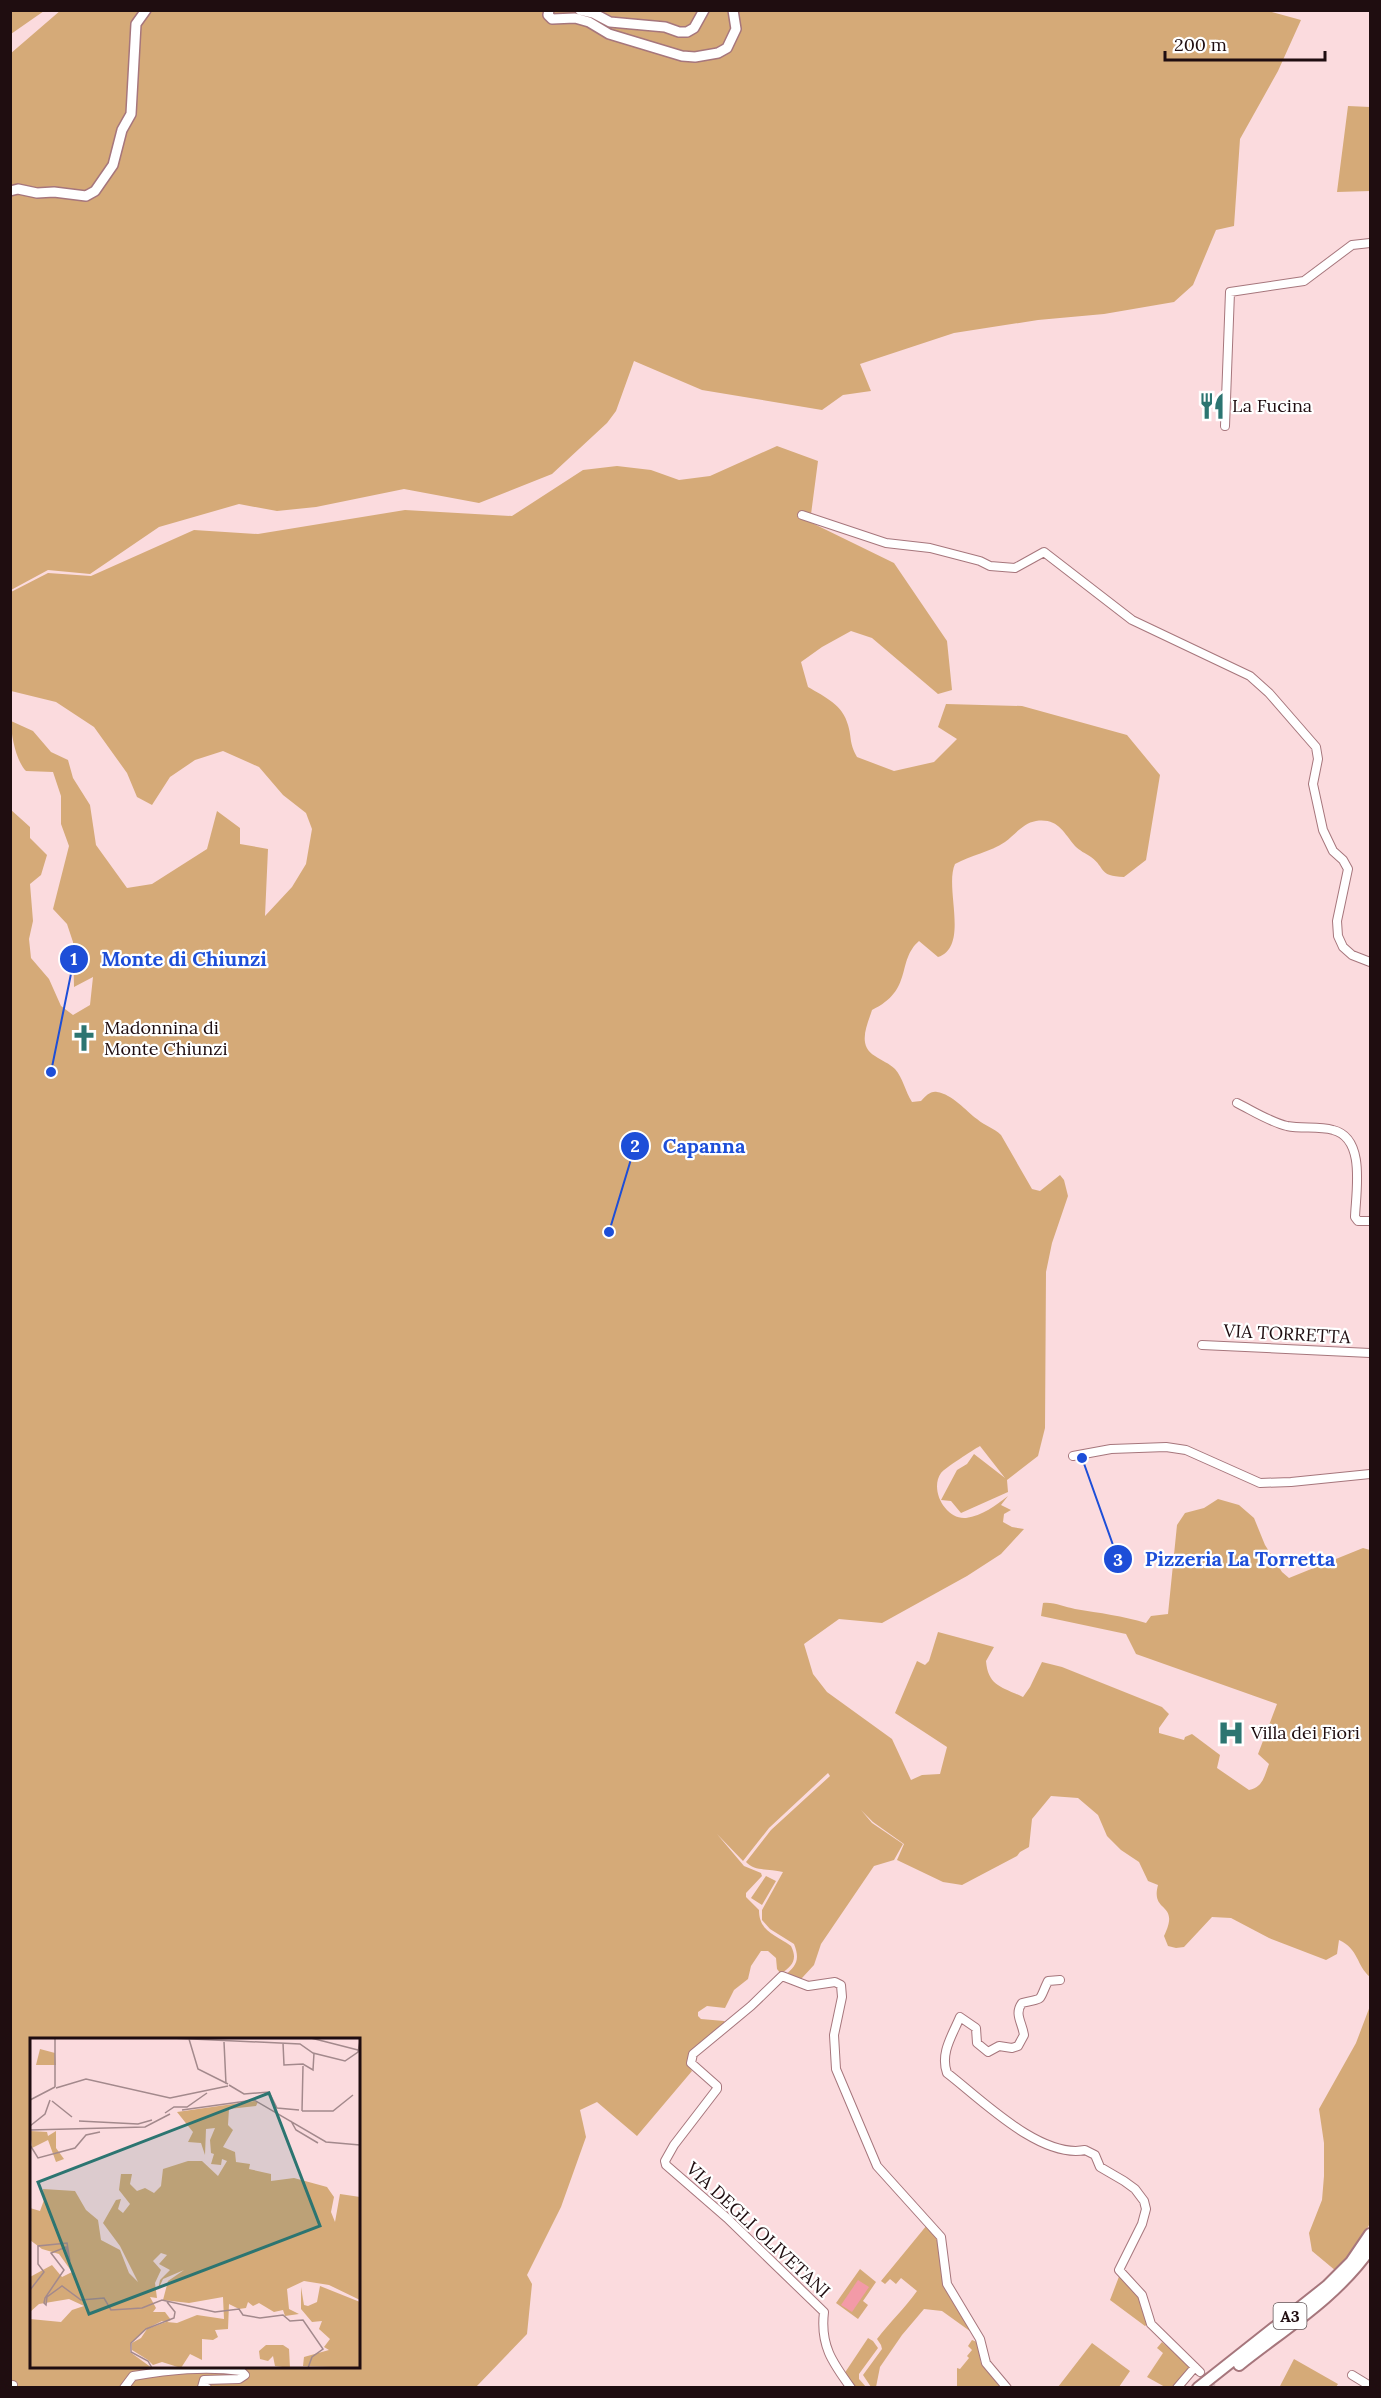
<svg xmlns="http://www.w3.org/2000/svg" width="1381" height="2398" viewBox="0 0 1381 2398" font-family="Lora,serif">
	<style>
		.green { fill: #d5aa78; fill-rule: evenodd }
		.water { fill: #f39aa7 }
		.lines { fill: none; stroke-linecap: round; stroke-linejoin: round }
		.minor-tunnel { stroke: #dabcbf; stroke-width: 8; stroke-dasharray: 8 4; stroke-linecap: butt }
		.minor-casing { stroke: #a6767c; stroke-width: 10 }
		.major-casing { stroke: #a6767c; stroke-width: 12 }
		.highway-casing { stroke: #a6767c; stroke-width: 14 }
		.minor { stroke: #fff; stroke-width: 8 }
		.major { stroke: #fff; stroke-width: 9 }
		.highway { stroke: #fff; stroke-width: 10 }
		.labels { text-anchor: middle; stroke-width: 4.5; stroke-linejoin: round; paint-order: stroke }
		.shield { fill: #fff; stroke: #625658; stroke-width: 1.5 }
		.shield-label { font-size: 16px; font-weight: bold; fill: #1f0d10 }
		.poi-label { font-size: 18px; fill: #1f0d10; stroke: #fff; text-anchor: start }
		.street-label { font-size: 18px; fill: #1f0d10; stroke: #fff }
		.inset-road { fill: none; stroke: #a3898c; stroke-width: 1.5 }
		.view { fill: #2c7571; fill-opacity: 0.15; stroke: #2c7571; stroke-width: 3 }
		.inset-edge { fill: none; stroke: #1f0d10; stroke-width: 3 }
		.leader { fill: none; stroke: #1d4ed8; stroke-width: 2 }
		.callout-dot { fill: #1d4ed8; stroke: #fff; stroke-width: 2 }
		.mark-label { font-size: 18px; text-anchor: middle; font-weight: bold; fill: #fff }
		.callout-label { font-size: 20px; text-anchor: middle; font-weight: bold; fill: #1d4ed8; stroke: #fff; stroke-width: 4.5; stroke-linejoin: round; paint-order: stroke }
	</style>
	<rect width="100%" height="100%" fill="#fbdbde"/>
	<!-- green -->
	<path class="green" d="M11,10H44V11L11,34Z
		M61,10H1264L1301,20L1278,71L1240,139L1234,226L1216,230L1193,285L1174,302L1104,314L1038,320L954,333L860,364L871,391L843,395L822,410L702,390L634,361L616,411L607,423L552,474L479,503L404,489L316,507L277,511L239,504L159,527L90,574L48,570L11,590L10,54Z
		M1348,106L1370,107V191L1337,192Z
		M777,446L818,461L810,522L894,563L947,641L952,690L938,694L872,638L851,631L822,647L801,662L808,687C825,697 843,705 848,725C852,739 849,742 857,757L894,771L934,762L957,739L938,727L946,704L1022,706L1127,735L1160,775L1146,860L1124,877C1098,876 1106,868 1091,857C1085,853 1080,851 1075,846C1063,832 1058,818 1036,821C1023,823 1015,835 1005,842C990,852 971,855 955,864C944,888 970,946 938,957L919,941C896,961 914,990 872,1010C867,1026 857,1045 875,1056C882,1061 889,1063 895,1069C903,1078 905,1091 912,1102L921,1101C926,1096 930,1091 937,1092C952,1094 966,1111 977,1119C985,1126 994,1128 1001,1135L1032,1189L1040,1191L1060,1175L1064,1180L1068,1196L1052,1243L1046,1272L1045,1428L1038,1456L1007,1480L1008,1492L961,1513L951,1501L941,1500L957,1470L967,1464L974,1454L1005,1478L980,1446C973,1450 945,1468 941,1473C929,1490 946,1520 966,1518C982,1516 996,1505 1008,1496L1001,1505L1011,1510L1004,1514L1003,1522L1012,1527L1024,1529L1001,1554L967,1576L882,1623L839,1619L804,1644L813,1674L827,1692L892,1739L911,1780L922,1775L940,1774L947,1747L895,1713L917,1661L925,1665L929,1661L938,1632L994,1647L986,1661C988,1686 1002,1687 1023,1697L1030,1687L1042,1662L1062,1667L1162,1707L1169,1714L1159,1728V1733L1184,1740L1185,1737L1192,1734L1220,1755L1217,1768L1249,1790C1263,1787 1264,1777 1269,1764L1258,1754L1277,1704L1136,1654L1126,1634L1041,1616L1043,1603C1055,1602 1064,1607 1075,1609C1100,1613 1123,1616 1146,1623L1151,1616L1168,1614L1177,1525L1185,1513L1204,1508L1218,1499L1239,1505L1254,1518L1265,1545L1282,1572L1289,1578L1363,1548L1370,1550V1977C1356,1965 1359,1949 1339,1940L1337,1954L1326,1960L1269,1938L1231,1918L1212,1917L1184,1947L1176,1948L1168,1946L1164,1936C1181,1901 1150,1914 1158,1885L1148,1881L1139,1862L1121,1850L1107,1836L1098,1815L1078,1798L1051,1796L1032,1819L1029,1847L1020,1852L1017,1856L962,1885L943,1882L897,1860L904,1844L873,1822L861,1810L872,1823L903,1844L894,1860L874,1866L821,1944L814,1965L802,1978L795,1981L784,1976C797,1966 800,1959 794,1944L770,1929L762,1920V1910L783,1872C769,1868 755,1872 746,1862L771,1830L830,1776L828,1773L769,1828L743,1861L717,1834L744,1866L761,1873L762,1876L746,1893V1897L759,1910C759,1932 776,1935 791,1946C798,1960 792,1966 781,1974L777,1969L776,1958L768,1951H761L751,1966L748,1979L734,1990L725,2008L707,2006L698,2012V2016L701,2019L724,2021L726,2023L691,2053L687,2064L692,2071L637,2136L597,2102L580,2110L586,2137L561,2207L527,2275L532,2284L527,2334L476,2387H11L10,809L30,827V838L47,855L41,875L30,884L33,921L29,939L31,958L49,979L61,1006L73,1015L90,1005L93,977L74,987L73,942L67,924L53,909L69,846L61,824V796L53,772L26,771C16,761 11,735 11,721L33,731L51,752L68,760L73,778L90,805L96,845L127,888L152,884L207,849L217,811L240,828V844L268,849L265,916L292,887L306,864L312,829L306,813L283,795L259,767L223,751L195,760L170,777L152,805L137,797L127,773L94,727L56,702L11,691V592L48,573L91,576L194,530L258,534L405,510L512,516L583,470L617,466L651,470L679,480L710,476ZM32,2040H358V2366H32Z
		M766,1876L776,1881L762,1905L751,1898Z
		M1370,2006V2223L1363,2237L1336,2271L1312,2251L1309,2233L1322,2200L1324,2176V2143L1319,2109L1356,2043Z
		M927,2225L938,2238L940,2265L946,2290L974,2334L942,2311L924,2309L902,2335L880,2367L876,2387H871L863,2375L882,2349L881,2345L877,2339C890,2322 905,2308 917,2291L901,2278L896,2284L890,2279L885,2284L881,2281Z
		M860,2269L876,2282L863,2301L868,2305L858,2319L836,2303Z
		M1120,2274L1140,2296L1149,2323L1145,2326L1110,2300Z
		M868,2338L873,2341L878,2348L859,2374V2379L866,2387H854L844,2374Z
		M972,2340L977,2342L981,2363L1004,2387H957V2368L960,2369L969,2358L967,2356L972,2350L968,2346Z
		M1162,2342L1191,2367L1173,2387H1165L1147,2377L1163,2353L1157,2348Z
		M1092,2343L1130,2371L1119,2387H1058Z
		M1294,2359L1338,2384L1336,2387L1279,2388Z"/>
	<!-- water -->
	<path class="water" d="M858,2280L869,2287L852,2312L841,2305Z"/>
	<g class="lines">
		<!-- minor-tunnel -->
		<path class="minor-tunnel" d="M1200,2372L1213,2388"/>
		<defs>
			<path id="minor" d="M1225,426L1230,292L1304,281L1352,245L1370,243
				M802,515L886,543L930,548L980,561L990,566L1015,568L1044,552L1132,620L1250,676L1269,693L1316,747L1318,759L1313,784L1323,830L1333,851L1343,860L1348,869L1337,921L1338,936L1343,947L1352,955L1370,962
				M1237,1103C1253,1111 1270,1122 1287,1126C1302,1129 1318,1126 1333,1130C1366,1138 1356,1191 1355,1217L1358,1221H1370
				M1202,1345L1370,1353
				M1073,1456L1111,1449L1166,1447L1186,1450L1260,1483L1291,1482L1370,1474
				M1060,1980L1048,1981C1037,2004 1045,1997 1022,2003C1014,2014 1022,2022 1024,2035L1018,2046L1012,2048L999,2046L988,2052L977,2043L976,2028L960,2017C952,2036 940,2053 947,2073C981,2099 1040,2159 1085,2150L1095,2155L1100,2167L1124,2181L1135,2189L1144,2201L1146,2209L1142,2224L1119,2270L1142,2295L1151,2324L1200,2372
				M1352,2375L1370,2386
				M12,2388L13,2385
				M124,2388L133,2376C170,2370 204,2366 241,2371L245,2375L239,2379L204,2380L202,2387L207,2388
				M851,2388C832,2362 820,2345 824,2312L727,2218L666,2165L665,2161L674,2145L717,2089V2086L691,2063L693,2054L751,2006L782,1976L808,1986L835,1982L841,1985L842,1997L834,2035L836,2069L877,2166L941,2237L947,2284L980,2339L986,2363L1007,2388
				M1177,2388L1195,2367"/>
			<path id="major" d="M549,10L548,15L552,19L575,18L589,22L609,34L682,56L695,57L718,53L727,48L736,29L733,10
				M580,10L593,13L610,22L665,27L679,32H687L694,28L704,10
				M10,191L18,189L37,193L54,192L86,196L95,191L113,165L122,130L131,114L136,24L146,10"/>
			<path id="highway" d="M1239,2365C1284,2329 1337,2297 1370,2249
				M1198,2388L1327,2286L1351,2262L1370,2234"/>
		</defs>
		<!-- minor casing -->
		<use href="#minor" class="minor-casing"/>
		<!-- major casing -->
		<use href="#major" class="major-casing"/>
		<!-- highway casing -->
		<use href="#highway" class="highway-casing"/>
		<!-- minor -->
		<use href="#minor" class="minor"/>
		<!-- major -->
		<use href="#major" class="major"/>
		<!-- highway -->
		<use href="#highway" class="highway"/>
	</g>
	<!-- icons -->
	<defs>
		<symbol id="restaurant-bare" viewBox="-9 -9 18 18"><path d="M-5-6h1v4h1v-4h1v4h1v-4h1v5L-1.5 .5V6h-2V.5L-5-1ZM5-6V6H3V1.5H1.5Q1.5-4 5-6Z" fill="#2c7571" stroke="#fff" stroke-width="2.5" paint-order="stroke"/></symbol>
		<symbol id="church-bare" viewBox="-9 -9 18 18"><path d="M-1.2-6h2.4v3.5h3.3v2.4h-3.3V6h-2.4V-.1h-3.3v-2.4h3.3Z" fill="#2c7571" stroke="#fff" stroke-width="2.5" paint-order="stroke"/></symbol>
		<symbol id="hospital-bare" viewBox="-9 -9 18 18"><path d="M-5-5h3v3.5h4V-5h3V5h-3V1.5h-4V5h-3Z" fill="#2c7571" stroke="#fff" stroke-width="2.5" paint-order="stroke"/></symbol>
	</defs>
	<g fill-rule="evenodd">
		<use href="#restaurant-bare" x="1193" y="387" width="38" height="38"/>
		<use href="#church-bare" x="65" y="1019" width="38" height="38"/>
		<use href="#hospital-bare" x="1212" y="1714" width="38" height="38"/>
	</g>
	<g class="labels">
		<!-- shield labels -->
		<rect class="shield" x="1273.5" y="2303" width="33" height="26" rx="4.5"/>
		<g class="shield-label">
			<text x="1290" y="2322">A3</text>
		</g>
		<!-- poi labels -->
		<g class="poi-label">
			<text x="1232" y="412">La Fucina</text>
			<text x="104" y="1034">Madonnina di<tspan x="104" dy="21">Monte Chiunzi</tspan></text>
			<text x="1251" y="1739">Villa dei Fiori</text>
		</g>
		<!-- street labels -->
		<g class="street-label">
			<text transform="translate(1287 1334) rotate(3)" y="6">VIA TORRETTA</text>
			<text transform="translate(758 2230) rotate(43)" y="6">VIA DEGLI OLIVETANI</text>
		</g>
	</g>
	<!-- overview -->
	<g transform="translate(30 2038)">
		<rect width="330" height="330" fill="#fbdbde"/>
		<path d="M10,11L25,15L26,27H6ZM224,63L228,64L226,68L199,71L198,87L203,92L193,109L205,114L206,124L220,126L219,131L241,136V143L264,140L297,149L304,159L301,174L305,184L310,156L330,159V262L299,247L274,243L257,251L259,271L269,276L255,278L253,272L244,274L229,265L223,268L218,264L216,270L209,271L199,266L198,291L185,292L188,299L183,302L172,301V322L160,316L151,330L132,324L123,327L118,322L102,312V305L111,300L117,291L136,284L132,283L116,291L101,305L100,314L122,330H0V281L31,284L42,272L54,268L39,261L9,266L0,274V239L22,227L32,239L42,234L29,216L12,211L0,202V170L10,173L14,162L13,151L45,153L56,172L68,182L71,202L90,212L99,235L108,244L90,208L73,185L86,162L91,161L88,171L93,175L100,166L89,152L91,136H102L100,146L107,153L115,150L124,155L131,148L133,131L158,123H172L188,138L197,123L192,121L191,127L181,126L184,116L181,115L180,102L185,90L176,91L175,117L171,105L158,104L163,94L147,74ZM131,215L137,217L129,226L140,232L130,242L128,252L133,241L154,232L138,243L133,262L159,265L193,259L194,281L167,277L147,285L137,284L141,282L135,274H123L126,270L120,259L127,260L125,245L131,232L123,223ZM0,93L17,94L18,98L26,93V110L34,121L26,124L18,102L2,110ZM290,248L330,264V330L273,328L274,319L299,312L294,309L300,301L289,291L292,283L282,284L271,271V249L274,267L278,268L287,264ZM236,307H253L259,311L260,330L245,328L243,318L238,323L230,321L229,313Z" fill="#d5aa78" fill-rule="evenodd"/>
		<path class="inset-road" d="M141,0L270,6L283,15L315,23L328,14L330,3M281,0L328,12M159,1L168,31L198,46M194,4L196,46M253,5L254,27L273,26L283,32L284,15M199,47L214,56L239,54L247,70L269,72M25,49V0M26,50L56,41L140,60L198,48M0,62L25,49M22,63L42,79M152,72L224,62L296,104L330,107M272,73L273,28M272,73H303L323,57M135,75L144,69H157L177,55M49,83L108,86L122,82M261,83L266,92L288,105M0,88L15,76L20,62M0,92L115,89L140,76M0,107L8,120L45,110L56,97L70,94M0,252L14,234L8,226V208L37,205L40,223L36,209L21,215L34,232L15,260L14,265L16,267L17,259L32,248L51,262L74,260L81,272L112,270L132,262L185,274L209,271L213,277L230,280L253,277L260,283L273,282L293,311L282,319L278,330M122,330L118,323L101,314V305L116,291L144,280L145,274L137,264"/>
		<path class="view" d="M239,55L290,188L59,276L8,144Z"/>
		<rect width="330" height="330" class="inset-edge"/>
	</g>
	<!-- callouts -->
	<path class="leader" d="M51 1072L74 959M609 1232L635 1146M1082 1458L1118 1559"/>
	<g class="callout-dot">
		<circle cx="51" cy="1072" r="6"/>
		<circle cx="609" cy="1232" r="6"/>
		<circle cx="1082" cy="1458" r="6"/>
		<circle cx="74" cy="959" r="15"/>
		<circle cx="635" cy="1146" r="15"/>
		<circle cx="1118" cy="1559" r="15"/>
	</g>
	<g class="mark-label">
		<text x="74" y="965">1</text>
		<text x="635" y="1152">2</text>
		<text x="1118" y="1566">3</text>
	</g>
	<g class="callout-label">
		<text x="184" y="966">Monte di Chiunzi</text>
		<text x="704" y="1153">Capanna</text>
		<text x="1240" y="1566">Pizzeria La Torretta</text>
	</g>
	<!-- border -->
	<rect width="1381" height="2398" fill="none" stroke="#1f0d10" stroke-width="24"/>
	<!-- scale -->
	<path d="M1165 51v9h160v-9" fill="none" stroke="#1f0d10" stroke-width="3"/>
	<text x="1174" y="51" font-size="18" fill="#1f0d10" stroke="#ffffff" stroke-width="4.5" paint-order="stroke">200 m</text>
</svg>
